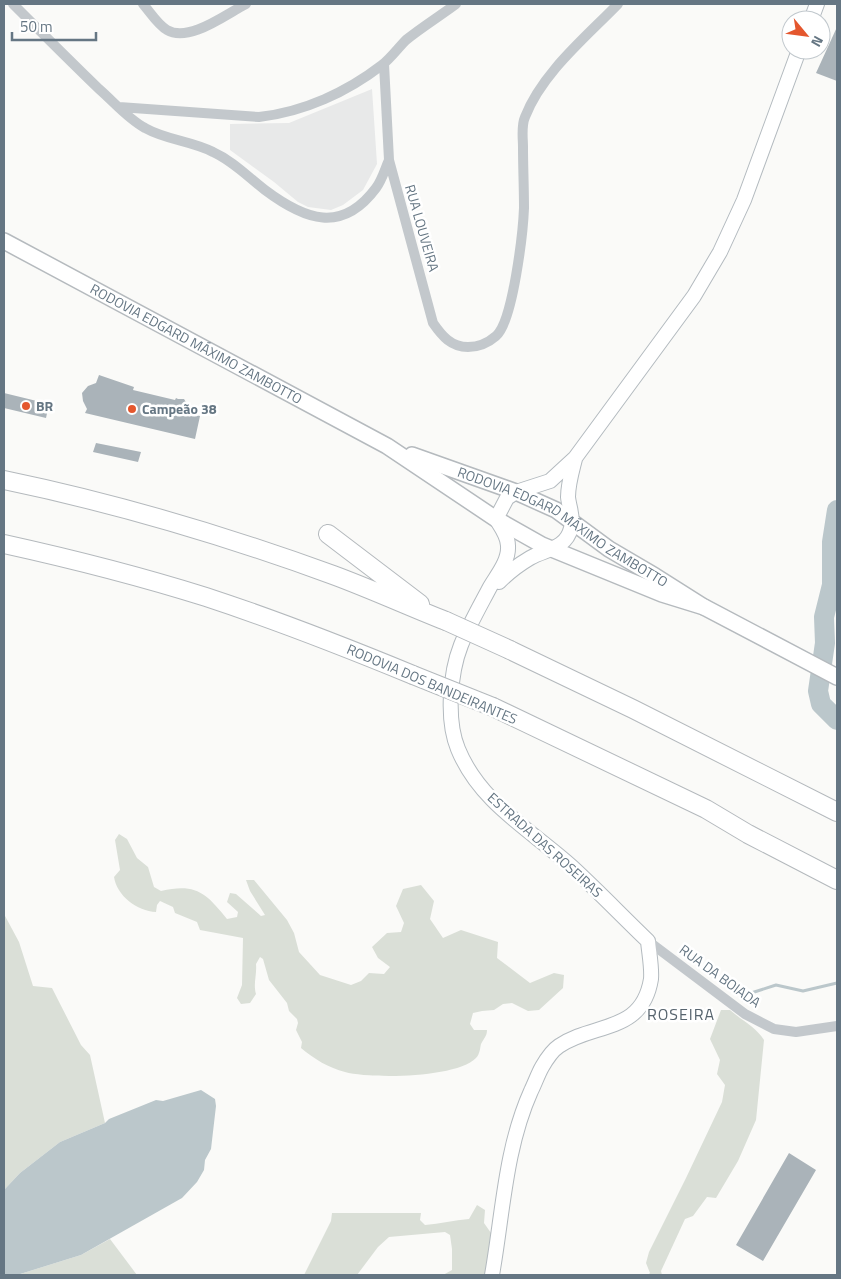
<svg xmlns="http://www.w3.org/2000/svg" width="841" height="1279" viewBox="0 0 841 1279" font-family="'Titillium Web',sans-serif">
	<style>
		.built { fill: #e8e9e9 }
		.green { fill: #dadfd7 }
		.water { fill: #bbc7cb }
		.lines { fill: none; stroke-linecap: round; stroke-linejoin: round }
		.stream { stroke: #bbc7cb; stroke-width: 3 }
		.river { stroke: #bbc7cb; stroke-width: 20 }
		.building { fill: #aab3b9 }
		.secondary-casing { stroke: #b3babf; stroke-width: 16 }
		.primary-casing { stroke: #b5babe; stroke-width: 18 }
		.highway-casing { stroke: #b4b9bd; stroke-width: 20 }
		.street { stroke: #c3c8cc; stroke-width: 10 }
		.secondary { stroke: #fff; stroke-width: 14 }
		.primary { stroke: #fff; stroke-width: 15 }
		.highway { stroke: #fff; stroke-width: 18 }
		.highway-bridge-casing { stroke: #b4b9bd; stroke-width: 20; stroke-linecap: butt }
		.highway-bridge { stroke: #fff; stroke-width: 18 }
		.poi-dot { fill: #e4572e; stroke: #fff; stroke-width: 2 }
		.labels { text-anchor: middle; stroke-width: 5; stroke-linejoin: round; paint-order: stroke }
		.street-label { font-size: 14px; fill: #657683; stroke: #fff }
		.poi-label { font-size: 14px; font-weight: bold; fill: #657683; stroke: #fff; text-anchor: start }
		.quarter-label { font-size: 16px; letter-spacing: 1px; fill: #57646e; stroke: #fff }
	</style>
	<rect width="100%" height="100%" fill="#fafaf8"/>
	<!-- built -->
	<path class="built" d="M372,89L377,164L363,190L343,205L331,210L308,207L298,202L274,182L230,150V124L289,123Z"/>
	<!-- green -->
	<path class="green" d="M119,834L127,839L137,858L148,867L154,887L161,891C196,883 206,893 227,919L237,917L238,912L227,902L230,893L236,894L261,916L265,915L250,891L246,880H254L287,920L294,933L299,952L320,975L351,985L361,981L369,973L384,974L390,967L378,958L372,947L387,933L401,932L404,923L396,906L403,889L421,885L434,901L430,919L443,938L461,930L498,942L497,958L530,983L554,973L564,975L563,988L539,1010L528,1011L512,1003L503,1004L494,1010L482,1011L473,1013L470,1024L474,1030H487C487,1036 484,1038 481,1044C480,1048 480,1054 476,1058C457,1078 371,1079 345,1072C329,1068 314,1059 301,1048L302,1042L296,1030L298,1023L297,1019L289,1011L287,1003L269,980L263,959L260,957L256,964C257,975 253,984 256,994L250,1003L241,1004L237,998L242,985L243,938L200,930L197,922L175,913L173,907L160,901L157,905L156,912C137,911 117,896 114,877L120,870L115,840Z
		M4,914L19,942L33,986L52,988L81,1045L90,1055L105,1123L60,1142L20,1173L4,1190Z
		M721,1010H730C741,1020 756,1027 764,1040L756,1120L738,1161L716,1198L707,1197L693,1216L685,1219L661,1271L662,1275H648L650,1273L646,1263L649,1252L686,1178L722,1102L725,1085L717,1074L720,1060L710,1039Z
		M477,1205L485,1210L484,1223L491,1233L493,1243L487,1275H443L452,1270V1249L450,1235L445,1232L389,1237L378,1247L357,1275H304L331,1221L332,1213H421L420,1220L425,1225C440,1224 454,1220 469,1219Z
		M110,1239L137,1275H17L81,1255Z"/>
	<!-- water -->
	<path class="water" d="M201,1090L215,1099L216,1106L211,1149L205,1160L204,1170L197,1182L182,1198L81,1255L17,1275H4V1190L20,1173L60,1142L105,1123L109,1119L156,1100L163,1101Z"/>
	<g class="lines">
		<!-- stream -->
		<path class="stream" d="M743,1000L748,994L776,985L803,991L837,983"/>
		<!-- river -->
		<path class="river" d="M837,510L832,542V585L824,617L825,643L818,691L821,704L837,720"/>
	</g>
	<!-- building -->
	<path class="building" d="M837,27V81L816,73Z
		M99,375L134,387L133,390L175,400L176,398L178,399H184L194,415L200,416L195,439L85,413L87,409L83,401L82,393L88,386L96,383Z
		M4,393L49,404L46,418L4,408Z
		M96,443L141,452L138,462L93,452Z
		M789,1153L816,1170L763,1261L736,1245Z"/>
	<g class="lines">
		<defs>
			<path id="secondary" d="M811,20L817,4
				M499,582C509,572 518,565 530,558C546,549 566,549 571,528C574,518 569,507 568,497C568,484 572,471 575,459
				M492,1275C503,1213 505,1149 531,1091C535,1083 538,1074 542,1067C546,1060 553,1050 559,1046C594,1022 642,1034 651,979C652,967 649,953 648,941C623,917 598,891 572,867C531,830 480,803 458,749C446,720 450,673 461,645C469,625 480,606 490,587C497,575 509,561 508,546C508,536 501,527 496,519L507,498L516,492L550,481L575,458L694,296L720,252L744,200L799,50"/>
			<g id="primary">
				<path id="s1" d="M4,241L387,446L496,519L542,545L662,594L704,607"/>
				<path id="s2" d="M412,455L516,492L556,510L609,549L655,576L704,607L837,677"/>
			</g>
			<path id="highway" d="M4,480C115,503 226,536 333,575C371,589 408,606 446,621
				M328,534L420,604
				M4,544C72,559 139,576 206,597C276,620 345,647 413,675
				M510,650L633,709L837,812
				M493,707L706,809L748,834L837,880"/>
		</defs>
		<!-- secondary casing -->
		<use href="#secondary" class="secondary-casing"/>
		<!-- primary casing -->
		<use href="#primary" class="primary-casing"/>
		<!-- highway casing -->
		<use href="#highway" class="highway-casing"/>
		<!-- street -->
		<path class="street" d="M13,4C41,32 70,61 99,89C114,102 128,119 145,128C166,140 192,141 213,152C233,161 248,177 265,190C305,220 342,234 376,188C382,180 385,169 389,160
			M143,4C150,12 158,25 167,30C189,43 226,14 246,4
			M384,64L389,160L433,323C442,336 451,347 468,347C478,347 488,343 496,336C513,322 523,232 524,208C524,188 523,167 523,147C523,138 521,126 525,117C542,73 586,37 618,4
			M119,107L259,117C304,112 347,92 382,65C391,58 398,48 406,40C422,27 440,16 456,4
			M648,941L745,1014L774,1029L796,1032L837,1026"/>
		<!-- secondary -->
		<use href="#secondary" class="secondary"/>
		<!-- primary -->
		<use href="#primary" class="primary"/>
		<!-- highway -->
		<use href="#highway" class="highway"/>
		<defs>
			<path id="highway-bridge" d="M446,621L510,650
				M413,675L493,707"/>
		</defs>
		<!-- highway-bridge casing -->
		<use href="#highway-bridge" class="highway-bridge-casing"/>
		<!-- highway-bridge -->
		<use href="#highway-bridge" class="highway-bridge"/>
	</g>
	<!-- markers -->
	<g class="poi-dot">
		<circle cx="26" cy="406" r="5"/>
		<circle cx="132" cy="409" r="5"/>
	</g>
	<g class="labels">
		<!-- street labels -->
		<g class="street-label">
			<text transform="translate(422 228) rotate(74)" y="5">RUA LOUVEIRA</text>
			<text dy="5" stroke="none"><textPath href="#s1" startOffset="218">RODOVIA EDGARD MÁXIMO ZAMBOTTO</textPath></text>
			<text dy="5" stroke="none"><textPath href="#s2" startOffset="168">RODOVIA EDGARD MÁXIMO ZAMBOTTO</textPath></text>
			<text transform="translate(432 684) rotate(23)" y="5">RODOVIA DOS BANDEIRANTES</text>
			<text transform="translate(545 845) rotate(42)" y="5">ESTRADA DAS ROSEIRAS</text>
			<text transform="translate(720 976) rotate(36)" y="5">RUA DA BOIADA</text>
		</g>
		<!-- poi labels -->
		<g class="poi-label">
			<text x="36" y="411">BR</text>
			<text x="142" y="414">Campeão 38</text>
		</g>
		<!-- quarter labels -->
		<g class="quarter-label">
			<text x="681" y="1020">ROSEIRA</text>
		</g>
	</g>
	<!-- border -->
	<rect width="841" height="1279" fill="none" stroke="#657683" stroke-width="10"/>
	<!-- north arrow -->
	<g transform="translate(806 35) rotate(119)"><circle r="24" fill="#ffffff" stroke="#c1c8cd"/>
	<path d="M0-4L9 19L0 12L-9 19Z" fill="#e4572e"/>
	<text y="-8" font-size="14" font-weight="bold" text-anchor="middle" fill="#657683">N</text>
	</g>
	<!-- scale -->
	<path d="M12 32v8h84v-8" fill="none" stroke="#657683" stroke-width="2.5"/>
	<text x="20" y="32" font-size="15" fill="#657683" stroke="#ffffff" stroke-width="4" paint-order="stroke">50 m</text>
</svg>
